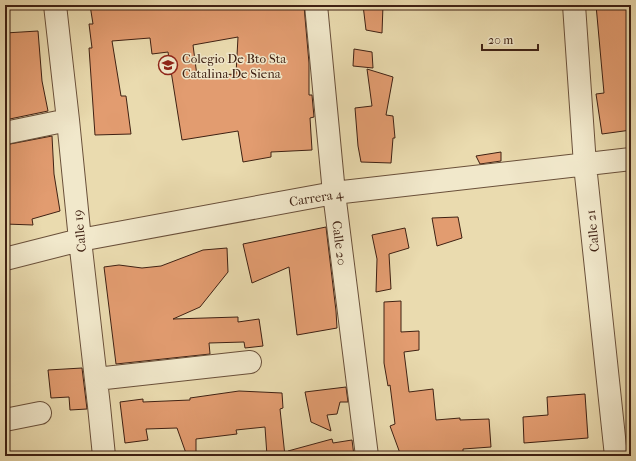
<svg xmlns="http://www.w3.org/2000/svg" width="636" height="461" viewBox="0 0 636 461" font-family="'IM FELL French Canon',serif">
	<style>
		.building { fill: #e29c70; stroke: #3f2113; fill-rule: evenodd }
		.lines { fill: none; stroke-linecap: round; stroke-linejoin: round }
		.minor-casing { stroke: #6a503a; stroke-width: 24 }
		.minor { stroke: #f1e8cb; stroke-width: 22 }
		.labels { text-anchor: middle; stroke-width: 3; stroke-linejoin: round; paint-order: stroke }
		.poi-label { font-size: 13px; fill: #3f2113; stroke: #f1e8cb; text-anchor: start }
		.street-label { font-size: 13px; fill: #3f2113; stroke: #f1e8cb }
	</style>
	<rect width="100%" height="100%" fill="#eadbaf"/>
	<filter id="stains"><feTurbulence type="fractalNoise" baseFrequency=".005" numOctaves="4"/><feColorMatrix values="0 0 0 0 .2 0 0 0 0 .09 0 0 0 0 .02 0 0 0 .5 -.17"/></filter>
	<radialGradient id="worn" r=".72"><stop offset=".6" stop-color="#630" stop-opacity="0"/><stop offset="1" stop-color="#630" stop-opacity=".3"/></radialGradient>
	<!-- building -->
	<path class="building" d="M90,5H276L304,6L309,63V95H312L314,117L310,118L312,150L271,152V157L243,162L238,131L182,140L168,52L152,54L150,38L112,41L121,96H126L131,134L95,135L89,48H92L89,24H93ZM238,37L236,74L197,76L193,45Z
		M363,5H383L382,33L366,30Z
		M596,5H631V130L602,134L596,94L604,93Z
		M38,31L42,81L48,111L5,120V33Z
		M354,49L372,52L373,68L353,66Z
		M367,69L393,77L386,115L393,116L395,138H393L391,163L361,162L358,146L355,108L372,106Z
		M52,136L54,174L60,211L32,219L33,225L5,224V145Z
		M501,152V161L480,164L476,156Z
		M458,217L462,238L437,246L432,218Z
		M326,227L336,311L337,328L297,335L289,267L252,283L243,244Z
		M405,228L409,248L389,254L391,289L376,292L377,259L372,235Z
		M227,248L228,272L200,307L173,319L238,317V322L259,319L263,346L245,348L244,342L209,343L210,354L116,364L104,267L119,265L142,268L161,266L203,250Z
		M401,301V332L419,331V350L404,352L409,392L433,389L436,420L460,418V420L489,419L491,447L463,449V453L421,456H401L390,426L395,424L390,385L388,386L384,363V302Z
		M82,368L87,409L70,410L69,397L51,398L48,370Z
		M346,387L348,402H340L337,414L327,415L331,431L311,422L305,392Z
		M239,391L282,393L283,408L280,409L285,456H267L265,427L236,430L237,434L196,439V456H187L177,428L146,429L148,440L125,443L120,402L143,399V402L190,400V398Z
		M585,394L588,438L524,443L523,417L548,415L547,397Z
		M332,439L333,443L352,440L354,456H289L288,451Z"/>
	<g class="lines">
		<defs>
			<path id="minor" d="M55,5L68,120L80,240L99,406L104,456
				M316,5L334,193L367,456
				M574,5L585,165L616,456
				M5,133L68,120
				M5,259L80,240L334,193L631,159
				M96,379L250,362
				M5,420L40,413"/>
		</defs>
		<!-- minor casing -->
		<use href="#minor" class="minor-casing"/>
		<!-- minor -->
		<use href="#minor" class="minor"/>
	</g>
	<!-- icons -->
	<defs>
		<symbol id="school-ring" viewBox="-11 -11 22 22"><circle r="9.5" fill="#f1e8cb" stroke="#8f2418" stroke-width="1.5"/><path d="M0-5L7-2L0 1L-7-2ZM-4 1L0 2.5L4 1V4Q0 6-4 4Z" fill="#8f2418"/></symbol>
	</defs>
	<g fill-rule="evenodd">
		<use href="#school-ring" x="157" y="54" width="22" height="22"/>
	</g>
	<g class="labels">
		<!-- poi labels -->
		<g class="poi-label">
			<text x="182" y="63">Colegio De Bto Sta<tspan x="182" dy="15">Catalina De Siena</tspan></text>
		</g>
		<!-- street labels -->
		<g class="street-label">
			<text transform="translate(316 197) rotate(-9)" y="5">Carrera 4</text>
			<text transform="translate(79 231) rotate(-96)" y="5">Calle 19</text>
			<text transform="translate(592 231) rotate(-96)" y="5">Calle 21</text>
			<text transform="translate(340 243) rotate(83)" y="5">Calle 20</text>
		</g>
	</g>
	<!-- margin -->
	<rect width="636" height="461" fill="none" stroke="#eadbaf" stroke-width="20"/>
	<rect x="6" y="6" width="624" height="449" fill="none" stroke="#3f2113" stroke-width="2"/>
	<rect x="10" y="10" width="616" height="441" fill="none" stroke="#3f2113"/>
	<!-- scale -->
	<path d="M482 44v6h56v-6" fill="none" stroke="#3f2113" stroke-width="2"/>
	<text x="488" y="44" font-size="12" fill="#3f2113" stroke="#f1e8cb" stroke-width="3" paint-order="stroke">20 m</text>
	<rect width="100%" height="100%" filter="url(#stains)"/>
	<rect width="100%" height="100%" fill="url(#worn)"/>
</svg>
